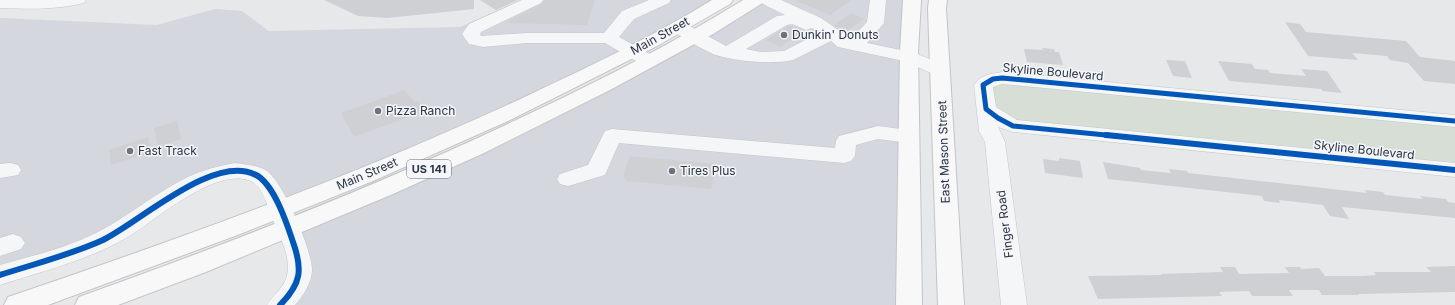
<svg xmlns="http://www.w3.org/2000/svg" width="1455" height="305" viewBox="0 0 1455 305" font-family="Inter,sans-serif">
	<style>
		.built { fill: #d4d7dd }
		.green { fill: #d6ded6 }
		.building { fill: #ced0d3 }
		.lines { fill: none; stroke-linecap: round; stroke-linejoin: round }
		.minor-casing { stroke: #c4c6c8; stroke-width: 1 }
		.major-casing { stroke: #c2c5c8; stroke-width: 2 }
		.minor { fill: #f5f6f7; fill-rule: evenodd }
		.major { fill: #f8f8f8; fill-rule: evenodd }
		.cycleway-far1-casing { stroke: #f4f6f9; stroke-width: 7 }
		.cycleway-casing { stroke: #f4f6f9; stroke-width: 9 }
		.cycleway-far1 { stroke: #0057b8; stroke-width: 5 }
		.cycleway { stroke: #0057b8; stroke-width: 6 }
		.poi-dot { fill: #6c737f; stroke: #f4f6f9; stroke-width: 1.5 }
		.labels { text-anchor: middle; stroke-width: 3; stroke-linejoin: round; paint-order: stroke }
		.shield { fill: #f4f6f9; stroke: #676e7b; stroke-width: 1 }
		.shield-label { font-size: 11px; font-weight: bold; fill: #2b3445 }
		.poi-label { font-size: 12px; fill: #2b3445; stroke: #f4f6f9; text-anchor: start }
		.street-label { font-size: 12px; fill: #2b3445; stroke: #f4f6f9 }
	</style>
	<rect width="100%" height="100%" fill="#e6e8ea"/>
	<!-- built -->
	<path class="built" d="M522,0H724L641,47L280,210L269,186L223,172L119,231L0,275V18L157,25L215,9L242,11L269,31L460,27Z
		M755,0H912L909,305H280L292,292L287,227L476,148Z"/>
	<!-- green -->
	<path class="green" d="M997,83L1455,125V165L1018,121L996,111L990,86Z"/>
	<!-- building -->
	<path class="building" d="M324,0H474V9L387,18L358,16Z
		M480,0H518L496,10Z
		M544,0H595L587,25L508,23L510,20L542,4Z
		M794,0H851L830,15Z
		M851,13L864,19L845,33L834,25Z
		M1285,22L1300,24L1306,32L1406,41L1420,57L1455,61V84L1424,81L1408,63L1390,60L1387,56L1352,53L1358,60L1308,56Z
		M788,26H792L804,31L780,47L765,40Z
		M1042,48L1054,49L1055,52H1059L1063,65L1027,62L1024,49L1043,50Z
		M1166,60L1185,61L1192,78L1173,76Z
		M1218,61L1252,64L1255,69L1268,70L1270,73L1306,76L1301,69L1327,71L1342,93L1323,91L1321,89L1229,81Z
		M405,90L414,102L418,101L425,111L354,137L341,113Z
		M177,121L181,139L158,147L154,128Z
		M148,137L151,152L111,165L109,150Z
		M630,156L716,164L711,189L628,181L623,176Z
		M1059,158L1080,161L1083,178L1045,173L1043,159L1059,161Z
		M1103,162L1140,168L1141,170L1171,173L1169,169L1187,171L1188,173L1269,182L1367,193L1365,190L1383,192L1385,195L1423,199L1420,196L1446,199L1448,202L1455,203V218L1342,207L1349,219L1330,216L1323,205L1279,200L1280,203L1264,201L1262,196L1108,179Z
		M1455,266V292L1358,294L1359,295H1322L1319,290H1289L1293,296H1252L1249,291L1219,292L1222,296L1098,299L1088,276L1162,275L1161,274L1223,272L1220,267H1235L1239,274L1289,273L1285,267H1300L1301,269L1319,268L1325,276H1363L1376,275L1374,272H1431L1426,267Z"/>
	<g class="lines">
		<defs>
			<path id="minor" d="M0,0H86L84,3C56,10 28,9 0,8Z
				M522,0H543L541,3L481,32L480,34L481,36L527,33H604L622,11L649,0H671L669,3L634,19L619,37L655,57L658,61L655,65L649,66L643,65L605,43H527L483,47L469,44L462,34L469,24Z
				M759,0H781L821,18L851,39L867,22L870,0H886L884,23L867,43L915,53L947,66L949,70L947,74L940,76L933,74L904,61L838,47L831,41L793,60C774,65 731,61 713,54C699,48 685,38 672,31L669,27L672,23L678,22L684,23L726,46L777,16L785,15L761,3ZM792,24L806,30L812,28L819,33L784,51L761,52L746,49L787,25Z
				M1002,72L1455,115V127L1002,84L993,87L996,107L1017,120L1455,163V177L1013,132L998,127L1005,142L1027,305H1001L985,142L979,131L974,85C980,75 991,74 1002,72Z
				M878,126L916,131L919,136L916,141L909,143L878,139L856,145L855,156L851,161L844,163L619,143L605,175L568,186L560,184L557,179L560,174L588,165L605,131L612,129L835,148L836,141L839,136Z
				M10,163L18,165L21,170L18,175L0,178V164Z
				M235,163C245,165 258,165 267,171C283,182 312,250 312,270C312,282 303,296 295,305H267C272,296 281,290 285,281C294,262 280,237 273,220C268,207 262,184 248,180C213,169 157,219 128,237C89,260 43,271 0,285V265C32,256 66,248 96,233C128,217 155,193 188,177C203,170 218,166 235,163Z
				M13,234L21,237L25,243L21,249L0,256V238Z"/>
			<path id="major" d="M712,0H733L730,4L657,46L574,88L508,121L373,181L235,236L48,305H4L8,297C185,237 361,174 531,94C592,65 654,36 712,0Z
				M743,0H764L761,4L713,34L610,90L484,153L393,194L206,272L118,305H75L79,297C233,242 385,183 533,112C605,78 675,42 743,0Z
				M903,0H921L918,52L922,305H896L900,52Z
				M929,0H947L946,8L964,305H938L928,8Z"/>
		</defs>
		<!-- minor casing -->
		<use href="#minor" class="minor-casing"/>
		<!-- major casing -->
		<use href="#major" class="major-casing"/>
		<!-- minor -->
		<use href="#minor" class="minor"/>
		<!-- major -->
		<use href="#major" class="major"/>
		<defs>
			<path id="cycleway-far1" d="M1116,136L1013,126L998,118L986,109L983,85L993,79L1002,78L1455,121"/>
			<path id="cycleway" d="M1106,135L1455,170
				M0,275C34,264 70,255 103,240C140,222 214,153 256,175C274,184 287,224 293,242C303,270 301,284 280,305"/>
		</defs>
		<!-- cycleway-far1 casing -->
		<use href="#cycleway-far1" class="cycleway-far1-casing"/>
		<!-- cycleway casing -->
		<use href="#cycleway" class="cycleway-casing"/>
		<!-- cycleway-far1 -->
		<use href="#cycleway-far1" class="cycleway-far1"/>
		<!-- cycleway -->
		<use href="#cycleway" class="cycleway"/>
	</g>
	<!-- markers -->
	<g class="poi-dot">
		<circle cx="784" cy="35" r="4"/>
		<circle cx="378" cy="111" r="4"/>
		<circle cx="130" cy="151" r="4"/>
		<circle cx="672" cy="171" r="4"/>
	</g>
	<g class="labels">
		<!-- shield labels -->
		<rect class="shield" x="407" y="160" width="44" height="18" rx="3"/>
		<g class="shield-label">
			<text x="429" y="173">US 141</text>
		</g>
		<!-- poi labels -->
		<g class="poi-label">
			<text x="792" y="39">Dunkin' Donuts</text>
			<text x="386" y="115">Pizza Ranch</text>
			<text x="138" y="155">Fast Track</text>
			<text x="680" y="175">Tires Plus</text>
		</g>
		<!-- street labels -->
		<g class="street-label">
			<text transform="translate(660 36) rotate(-29)" y="4">Main Street</text>
			<text transform="translate(1053 72) rotate(5)" y="4">Skyline Boulevard</text>
			<text transform="translate(1364 150) rotate(6)" y="4">Skyline Boulevard</text>
			<text transform="translate(944 152) rotate(-92)" y="4">East Mason Street</text>
			<text transform="translate(367 174) rotate(-23)" y="4">Main Street</text>
			<text transform="translate(1005 224) rotate(-97)" y="4">Finger Road</text>
		</g>
	</g>
</svg>
